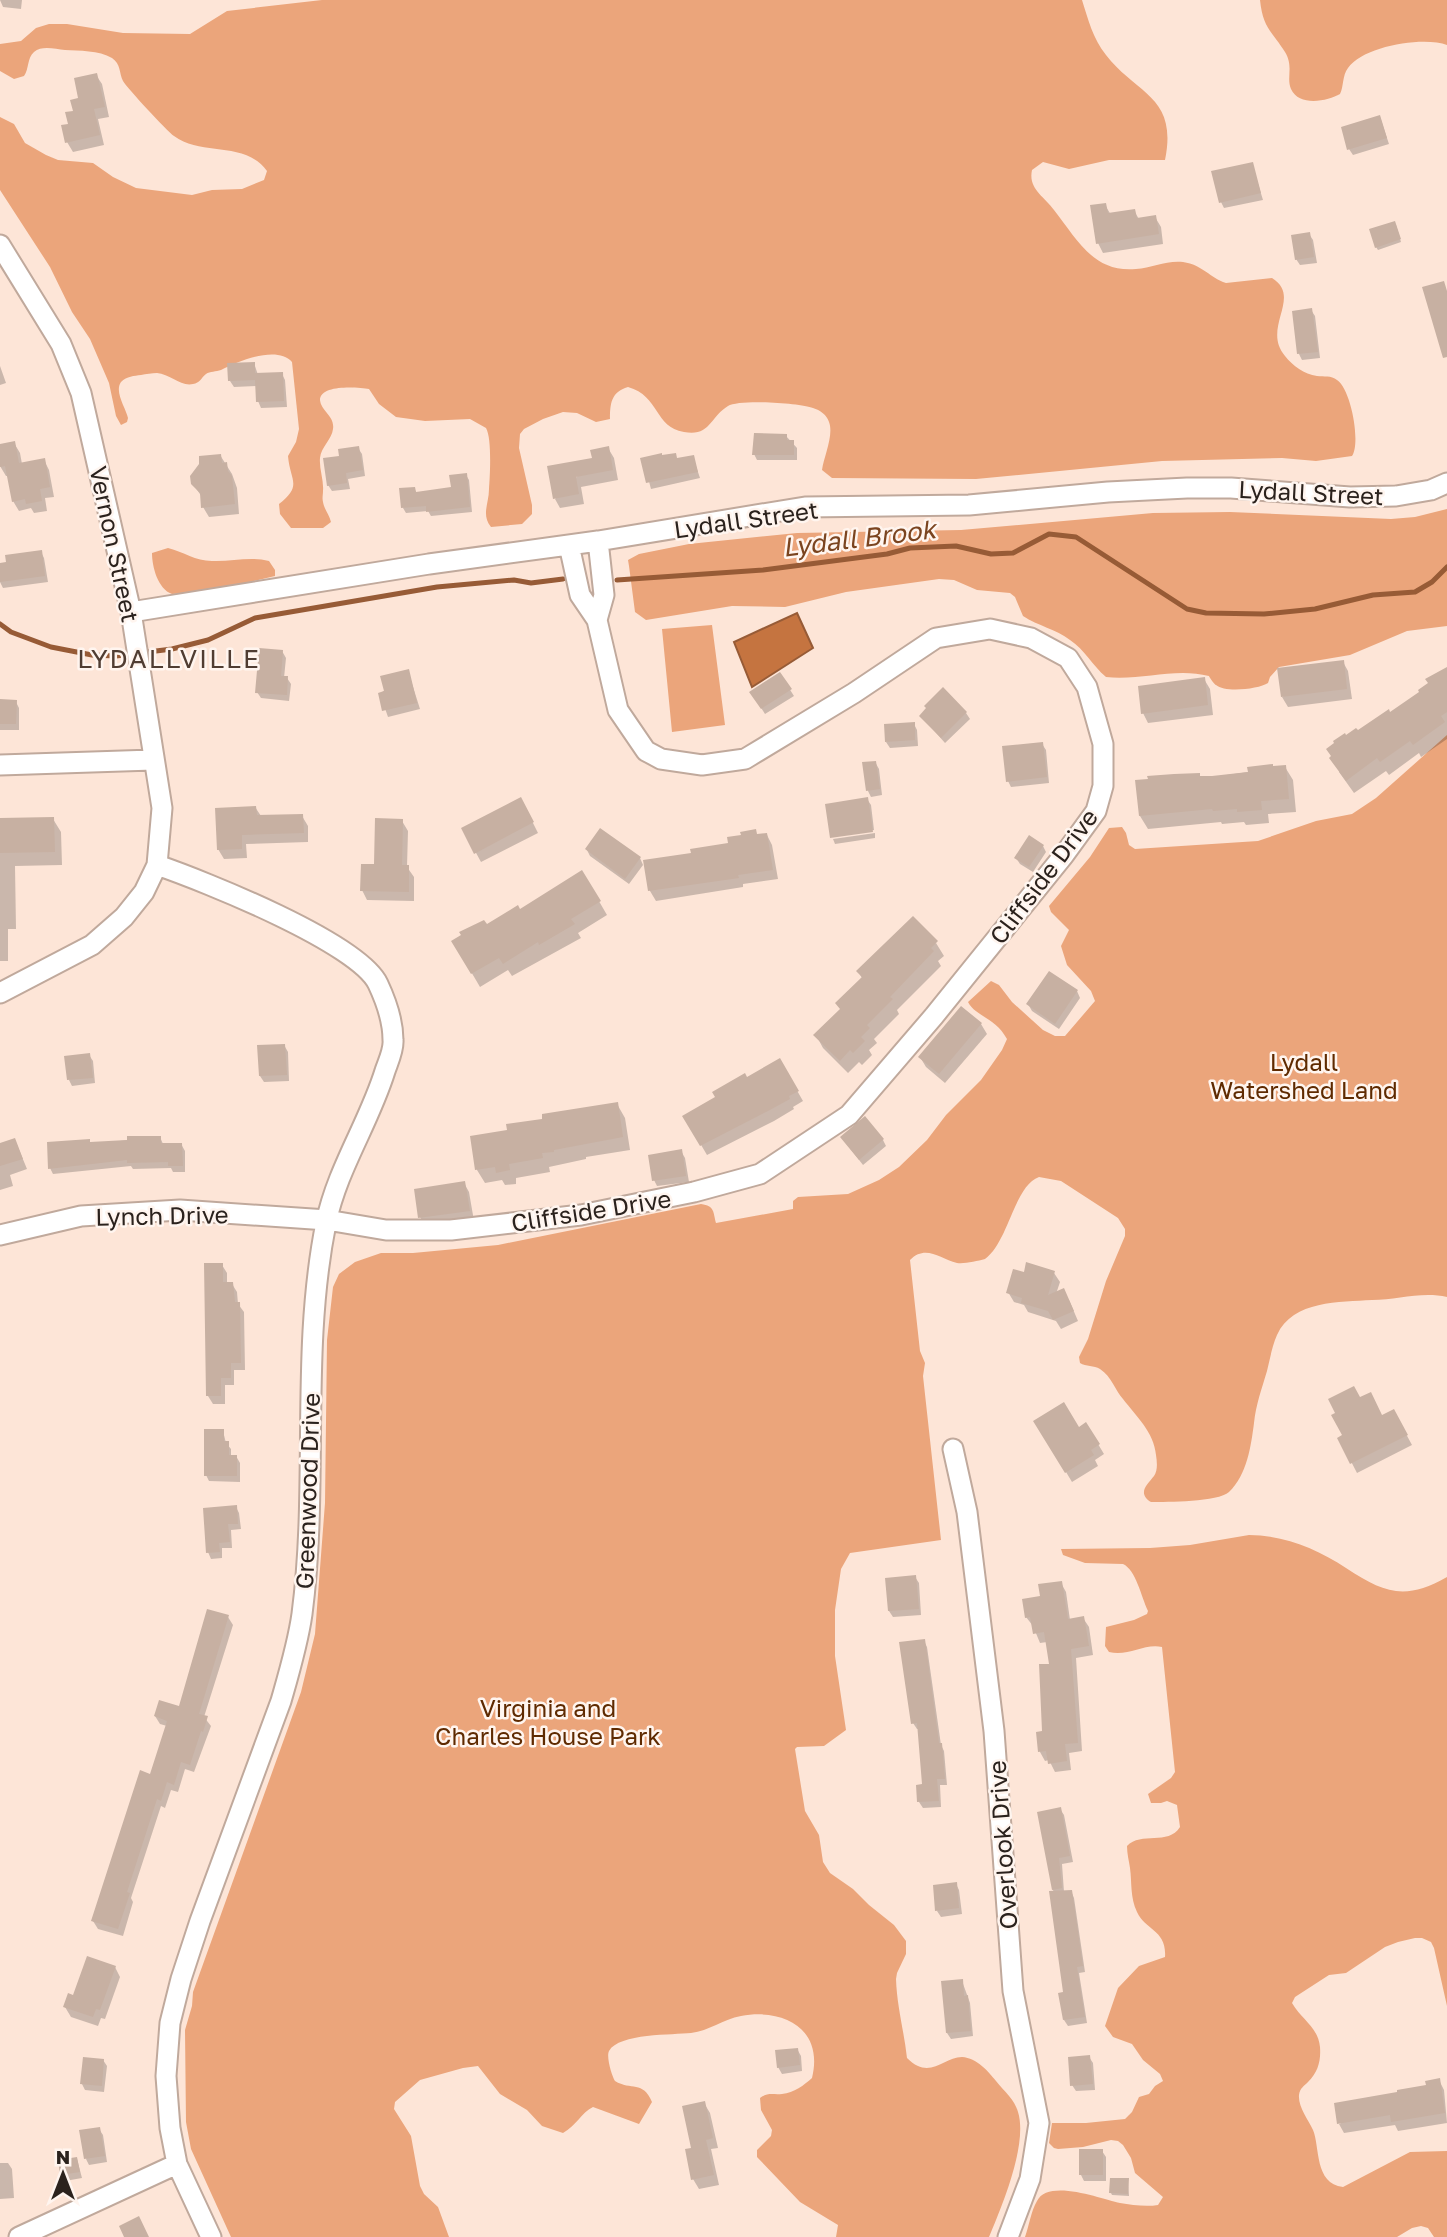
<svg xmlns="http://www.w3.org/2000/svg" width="1447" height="2237" viewBox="0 0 1447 2237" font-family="'Golos Text',sans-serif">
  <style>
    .green { fill: #eba57b }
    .water { fill: #c57440; stroke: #975b36; stroke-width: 2 }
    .shadow { fill: #0003 }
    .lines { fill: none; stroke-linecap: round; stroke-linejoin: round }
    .stream { stroke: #975b36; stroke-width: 5 }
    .building { fill: #c7b0a2 }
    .minor-casing { stroke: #c0a99c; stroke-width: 23 }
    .minor { stroke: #fff; stroke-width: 19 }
    .labels { text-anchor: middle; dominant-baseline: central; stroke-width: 5; stroke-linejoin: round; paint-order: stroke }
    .street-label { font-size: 24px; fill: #2b221d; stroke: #fff5ef }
    .park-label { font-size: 24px; fill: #5f2a00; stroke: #fff5ef }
    .water-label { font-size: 26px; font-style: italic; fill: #7b441f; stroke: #fff5ef }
    .neighbourhood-label { font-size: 26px; letter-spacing: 2px; fill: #503d32; stroke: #fff5ef }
  </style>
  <rect width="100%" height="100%" fill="#fde5d7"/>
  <path class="green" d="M322,0H1082C1088,19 1093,39 1106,55C1137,95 1178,96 1165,160H1109L1069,169L1043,162L1032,170C1028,189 1044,196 1054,210C1077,239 1093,273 1136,269C1152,268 1167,260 1183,262C1203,265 1210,278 1226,283L1272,278C1303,297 1261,328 1285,356C1293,366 1304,374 1317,376C1324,377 1331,375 1337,380C1351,389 1361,443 1352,456L1316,461L1282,458L1162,461L976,479L832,478L822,470C824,456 834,435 829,422C827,415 820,410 813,408C800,403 739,399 728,406C710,417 710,437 684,432C654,427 660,396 628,387C611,392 610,404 610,419L596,422L577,413L563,412L543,419L524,429L520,434L519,448L532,505V514L522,524L491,527C481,514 489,504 489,489C490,476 492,438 486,428L470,419L425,421L396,417L379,404L369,389C358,387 320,384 320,400C321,411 335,416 333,429C332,439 321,447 320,458C319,469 324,480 323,491C323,495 322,498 323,502C324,509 329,514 331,522L323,528H291L280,514L279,504C303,485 290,481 288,456L296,442L299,429L292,362C277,345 239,361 221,370C216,372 210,371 206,374C201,378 200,383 193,384C181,387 170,374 157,373C152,373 146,374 141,375C134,376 127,376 121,382C114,392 126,408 128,418L127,422L121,425L116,416L109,383L90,339L72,312L50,267L0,190V117L14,124L25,143L46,155L58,160L93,163L113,177L136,188L192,195L212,190L242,189L264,180L267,171C244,140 202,157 174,136C167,131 127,88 123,81C119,73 121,64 112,58C99,50 79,51 65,50C55,49 42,45 34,52C27,58 29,69 24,76L14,79L0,71V44L21,41L36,28L49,24H67L123,33L190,34L227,11Z
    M1260,0H1447V45C1424,36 1363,46 1348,68C1342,76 1344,86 1340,94C1328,101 1299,107 1291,89C1286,77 1294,67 1285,52C1271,30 1263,28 1260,0Z
    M1447,509V626L1407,631L1350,655L1279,667L1270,677L1268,683C1259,689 1225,693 1216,685C1215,685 1209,677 1209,676C1175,667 1140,681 1106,677C1092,665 1085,650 1070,640C1056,629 1038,626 1023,616L1015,597L1010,593L977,590L954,580L939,579L846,592L785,607L732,606L646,620L635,612L629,566L628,560L639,554L689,544L797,533L961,530L1153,513L1230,512L1391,519L1415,517Z
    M168,548C184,552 195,561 212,561C231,562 250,556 269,561L275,570V576L207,592L172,594C158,589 152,567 152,553Z
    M712,625L725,725L672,732L662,629Z
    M1447,735V1297C1422,1291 1397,1300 1372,1300C1340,1302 1293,1300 1277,1335C1272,1346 1270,1359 1267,1371C1262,1388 1256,1404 1254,1423C1251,1446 1247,1475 1229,1492C1218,1502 1167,1502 1151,1502C1137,1493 1147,1485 1154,1476C1158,1470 1157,1462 1156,1455C1154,1432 1136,1416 1123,1399C1115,1390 1112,1377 1100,1369C1094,1365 1086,1367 1080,1363L1079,1357L1088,1339L1106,1281L1125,1236V1229L1118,1218L1061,1181L1039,1177C1014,1186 1009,1241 985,1259C977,1261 965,1264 957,1263C940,1259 926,1244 910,1260L920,1351L925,1363L923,1376L941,1540L850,1553L841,1569L835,1610V1656L846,1730L824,1746L797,1747L795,1749L805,1811L819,1835L823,1862L830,1873L853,1889L869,1905L894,1925L906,1941V1954L897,1973L896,1979C897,2007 904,2031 907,2058C930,2081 943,2057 962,2057C977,2058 988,2071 996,2081C1004,2091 1015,2100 1018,2112C1028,2144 1002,2206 989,2237H836L838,2225L800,2202L757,2157V2150L771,2136L772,2130L761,2110L760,2098C768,2092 773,2095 782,2094C794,2093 804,2085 812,2078C824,2029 784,2008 741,2016C723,2019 709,2031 691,2033C673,2035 619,2033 609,2051C606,2057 612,2076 615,2081C631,2091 643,2080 652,2102L639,2124L593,2107C581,2113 576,2126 563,2133L542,2126L527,2110L500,2094L478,2066L463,2068L420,2080L395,2102L394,2109L411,2136L420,2186L424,2194L438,2207L449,2237H231L191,2149L186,2122L185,2030L192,2006L193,1992L301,1692L315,1634L325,1503L327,1340L333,1287L339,1274L355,1262L381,1253H413L498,1245L701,1204C715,1206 713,1212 716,1223L793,1209V1201L798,1197L848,1194L879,1180L899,1167L927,1140L946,1115L981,1080L1002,1050L1007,1039C995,1017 976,1017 968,1002L991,981L999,985L1012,1002L1043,1030L1055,1036H1065L1095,1001L1091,991L1067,965L1061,946L1069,930L1051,912L1049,906L1090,857L1109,828L1122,827L1126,833L1129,845L1135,849L1258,841L1316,821L1352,814L1376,798Z
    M1249,1535C1283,1535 1318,1549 1346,1568C1384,1593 1405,1601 1447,1577V2006L1434,1948L1431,1942L1422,1938H1415L1398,1942L1385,1947L1346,1973L1329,1975L1295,1997L1292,2003C1302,2020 1318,2027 1320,2047C1321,2061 1318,2072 1308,2082C1304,2086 1300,2088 1299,2095C1298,2107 1308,2119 1313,2130C1320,2146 1314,2184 1343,2187L1410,2152L1447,2151V2237H1434L1428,2228L1421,2226L1412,2228L1397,2237H1025C1029,2226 1031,2211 1037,2201C1048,2178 1102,2199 1120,2203C1132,2205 1146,2207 1158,2205L1163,2197L1135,2173L1131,2158L1123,2145L1118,2141L1111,2140L1083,2147L1058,2149L1054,2148L1049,2143L1052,2123H1086L1125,2119L1132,2112L1139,2097L1149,2094L1155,2086L1163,2081L1160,2074L1143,2060L1132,2044L1113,2037L1105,2026L1118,1988L1139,1966L1165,1957C1167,1930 1145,1930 1137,1912C1130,1897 1132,1883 1130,1868C1129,1861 1127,1854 1127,1846C1141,1831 1168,1846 1180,1827L1177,1805L1167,1801L1161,1803H1151L1148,1794L1171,1778L1175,1772L1162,1647C1144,1643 1128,1657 1109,1652L1105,1646L1106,1627L1134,1620L1147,1614L1148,1611C1141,1596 1136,1570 1123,1564L1085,1563L1063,1555L1061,1549L1150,1548L1190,1545Z"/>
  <path class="water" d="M797,613L813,648L752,687L734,642Z"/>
  <path class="shadow" d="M0,0H22L21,9L3,7Z
    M96,75L102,84L109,117L98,119L104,145L73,152L67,142L75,112Z
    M1380,117L1389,144L1353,155L1349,149Z
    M1252,164L1263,200L1224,208L1221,202Z
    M1105,205L1111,215L1134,211L1139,219L1155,217L1161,227L1163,244L1103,253L1098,243Z
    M1396,225L1401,242L1378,250L1376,247Z
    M1309,234L1313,240L1317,263L1300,265L1296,259Z
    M1311,310L1315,316L1320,358L1302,360L1299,354Z
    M254,363L258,375L282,374L285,380L287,407L261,408L258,401L257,386L234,387L230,381Z
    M0,366L6,383L0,385Z
    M786,436L797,448V460H757L754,454Z
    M14,443L20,453L22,464L44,460L49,470L54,497L45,498L47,511L34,513L31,508L19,511L13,501L9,476H6L0,466V446Z
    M358,448L362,454L365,476L348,479L350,489L332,491L328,485L341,458Z
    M608,448L614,458L618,480L581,487L584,504L560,508L555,499L594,459Z
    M220,455L232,474L237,488L239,514L209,517L203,507L202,497L193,484Z
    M693,457L700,478L651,489L643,459L678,460Z
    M466,475L469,480L472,512L431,516L428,511L406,513L403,508L414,489L417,493L452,489Z
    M41,552L44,558L48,582L3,588L0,582V565Z
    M282,651L286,658L284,678H287L291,684L289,701L261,698L257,692Z
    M1343,662L1348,671L1352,699L1288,707L1282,697Z
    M1447,669V739L1421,757L1419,753L1389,775L1386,771L1354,793L1339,772L1346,738L1390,714L1421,692Z
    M408,671L420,709L388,717L380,694Z
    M780,674L794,696L765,714L752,693Z
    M1204,679L1210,689L1213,715L1148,723L1143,713Z
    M0,701L16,702L19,708V730H0Z
    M966,713L970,719L945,743L921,716Z
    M914,724L917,730L918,746L890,748L886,742Z
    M1042,744L1046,750L1049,783L1011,787L1008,781Z
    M875,762L879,769L882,795L871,797L868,791Z
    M1285,767L1293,780L1296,812L1268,814L1269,823L1246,825L1244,822L1222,824L1221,822L1148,829L1140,816L1137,782L1212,777Z
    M521,799L538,833L481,862L463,829Z
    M867,799L871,805L874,830L831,836Z
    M255,807L261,816H302L308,826V842L246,844L247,858L224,859L218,849Z
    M53,819L61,832L62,865L15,866L16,929H8V961H0V820Z
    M402,821L408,831L407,867L414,877V901L367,900L362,890Z
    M875,833V838L835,844L833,839Z
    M767,835L772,845L778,879L743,884V887L656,901L650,891L645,861L693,854Z
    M1043,846L1046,852L1033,872L1020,864L1016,858Z
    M587,850L640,858L643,865L629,884L590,856Z
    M582,872L607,915L578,933L581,938L512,976L508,970L480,987L453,941L520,911Z
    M936,943L944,956L938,961L941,966L897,1010L899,1014L874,1039L877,1043L869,1050L872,1055L862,1065L859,1062L848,1073L823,1048L816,1035L841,1010L862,978L858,971Z
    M1077,991L1080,998L1059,1029L1032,1011L1028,1004Z
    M961,1008L981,1024L987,1034L945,1083L926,1067L920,1057Z
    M284,1045L288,1052L289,1081L264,1082L260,1076Z
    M89,1055L93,1061L95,1083L72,1086L69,1080Z
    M780,1061L803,1101L793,1107L794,1109L774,1121L707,1155L684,1116Z
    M617,1104L625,1118L630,1150L586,1157V1159L549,1167L550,1172L516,1178V1184L505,1185L502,1180L485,1183L477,1170L472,1137L509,1131L544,1120Z
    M160,1137L163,1144H181L185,1151V1172H173L171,1168L133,1169L131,1166L53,1174L50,1168L90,1144Z
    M842,1138L883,1140L886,1146L863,1165Z
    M15,1140L27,1169L10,1175L13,1186L0,1190V1145Z
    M681,1151L685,1158L689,1182L657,1186L654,1180Z
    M464,1183L469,1192L474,1221L426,1227L420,1217Z
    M222,1265L227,1273V1284H232L237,1292L238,1304L244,1312L245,1370H234V1385H225V1404H213L208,1396Z
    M1054,1273L1060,1282L1056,1294L1069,1300L1078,1321L1061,1329L1056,1321L1028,1312L1024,1305L1014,1302L1008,1292L1025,1274Z
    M1360,1399L1382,1417L1399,1421L1412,1445L1357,1473L1339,1438L1344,1436Z
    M1036,1422L1079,1429L1086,1424L1104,1454L1095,1460L1098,1466L1072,1482Z
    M223,1431L226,1443L231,1449V1456H236L240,1463V1482L209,1481L206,1475Z
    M236,1507L239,1513L241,1529L231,1530L232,1548H222V1558L211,1559L208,1552Z
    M915,1577L919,1583L921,1615L893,1617L889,1611L887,1579Z
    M1061,1583L1066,1592L1070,1620L1083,1618L1089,1627L1093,1655L1076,1658L1082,1751L1069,1753L1071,1770L1055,1772L1049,1760L1045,1761L1040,1752L1051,1665L1047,1642L1040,1643L1033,1626L1026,1617L1042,1597Z
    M228,1617L233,1625L204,1717L211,1726L194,1772L185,1769L178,1792L171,1790L165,1808L161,1806L131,1898L133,1902L123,1936L98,1929L93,1921L151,1776L167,1726L160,1724L155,1716L180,1708Z
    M924,1641L927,1647L941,1745L944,1751L947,1785H940L941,1807L923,1808L919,1802L924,1786L919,1729H917L913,1723Z
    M1060,1809L1064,1815L1073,1862L1062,1864L1064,1892L1071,1891L1074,1898L1085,1972L1079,1973L1087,2023L1068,2026L1064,2020L1065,1994L1053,1889Z
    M956,1884L959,1890L962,1914L941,1917L937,1911Z
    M115,1967L120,1977L105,2019L101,2018L98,2026L71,2017L65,2007Z
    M962,1981L970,2003L973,2036L951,2039L947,2033Z
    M797,2049L801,2056L802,2071L782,2074L778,2067Z
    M1089,2057L1093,2063L1095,2090L1076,2091L1072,2085Z
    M103,2060L107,2066L104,2092L85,2090L82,2084Z
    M1439,2080L1444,2090L1447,2123L1398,2131L1395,2125L1344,2133L1339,2124Z
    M704,2103L710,2113L718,2148L711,2149L719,2185L699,2189L693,2179V2149Z
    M99,2129L103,2135L107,2162L89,2165L86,2159Z
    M1102,2151L1106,2157V2181H1084L1081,2175Z
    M77,2159L82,2178L65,2181L62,2174Z
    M0,2163H8L12,2169L14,2198L0,2199Z
    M1128,2180L1129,2196L1112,2195L1111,2193Z"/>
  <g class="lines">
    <path class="stream" d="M617,580L763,570L887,554L910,548L956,546L991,554L1013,553L1049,534L1076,537L1187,609L1206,613L1264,614L1315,609L1373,595L1415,592L1432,582L1447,567
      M0,624L11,632L51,647L92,655L116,656L172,649L208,640L255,618L437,587L514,580L531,583L563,579"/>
  </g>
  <path class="building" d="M97,73L105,107L94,109L100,135L65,143L61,125L68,124L65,112L73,111L70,100L78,98L74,78Z
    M1380,115L1387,138L1347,150L1341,127Z
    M1253,162L1261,193L1219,203L1211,171Z
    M1106,203L1108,213L1135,209L1137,218L1156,215L1159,234L1096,244L1090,205Z
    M1395,221L1401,239L1375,248L1369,229Z
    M1310,232L1314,257L1295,260L1291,235Z
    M1444,281L1447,291V357L1443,358L1422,287Z
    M1312,308L1318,352L1297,354L1292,311Z
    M255,362V373L283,372L284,401L256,402L255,380L228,381L227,363Z
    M754,433L787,434V440H794V455H752Z
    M15,441L19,463L45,458L50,487L40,489L42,501L26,504L25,499L12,502L5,466L0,467V444Z
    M359,446L363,470L346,473L347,483L327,486L323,458L339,456L338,449Z
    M609,446L613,470L576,477L579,494L553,499L547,466L592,458L590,450Z
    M662,453V455L676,453L677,458L694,455L698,472L646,483L640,458Z
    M221,454L222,463L227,462L228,471L232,476L235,504L201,508L200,493L191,484L190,476L199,464V456Z
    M467,473L470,507L426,512V506L401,508L399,488L415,487L416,492L451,487L449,475Z
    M42,550L45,576L0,582V563L6,562L5,555Z
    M259,648L283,650L281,676H288L287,695L255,693Z
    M1344,660L1347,689L1281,697L1277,668Z
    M1447,667V712L1441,716L1445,722L1413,745L1410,741L1380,762L1377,758L1346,781L1329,758L1331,756L1326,749L1334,743L1333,741L1345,733L1346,735L1356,728L1358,730L1389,709L1390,712L1419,692L1418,690L1428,683L1425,679Z
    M409,669L417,703L382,711L378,693L384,691L380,676Z
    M780,672L792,689L761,709L749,692Z
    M1205,677L1208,705L1141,714L1138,686Z
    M943,687L967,712L941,738L919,716L926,708L924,706Z
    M0,699L17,700L16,724H0Z
    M915,722V740L885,742L884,724Z
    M1043,742L1047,777L1006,782L1002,746Z
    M876,761L880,789L866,791L862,762Z
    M1273,764V766L1286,765L1289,799L1261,801L1262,810L1237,812V809L1213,811L1212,809L1139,816L1135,780L1148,779L1147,776L1174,774L1200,773V776H1212L1248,772L1247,767Z
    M521,797L534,822L474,854L461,828Z
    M868,797L873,832L830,838L825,804Z
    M256,806L257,815L303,814L304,833L242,835V849L217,850L215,808Z
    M54,817L55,852L0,853V818Z
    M375,818L403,819L402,865H409V892L360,891L361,864H374Z
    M600,828L641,857L625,879L585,849Z
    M756,829L757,834L767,833L773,870L738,875L739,878L648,891L643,860L691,853L690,849L728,843L727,837L741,835L740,832Z
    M1029,835L1044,845L1029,867L1014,858Z
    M582,870L601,901L571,919L575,924L539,945L538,942L503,964L499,958L471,974L451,941L461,935L459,932L484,920L487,924L518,905L520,909Z
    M913,916L938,941L931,948L934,951L890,997L893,999L867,1025L870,1028L861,1037L865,1041L853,1053L850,1050L840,1061L813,1035L840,1009L835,1003L862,977L856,971Z
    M1049,971L1078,990L1055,1024L1026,1004Z
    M961,1006L982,1023L939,1074L918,1057Z
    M285,1044L287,1075L259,1076L257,1045Z
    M90,1053L93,1078L67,1080L64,1056Z
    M780,1058L799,1091L789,1096L790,1099L768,1111L700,1146L682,1116L715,1097L712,1092L745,1073L747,1077Z
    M618,1102L623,1137L554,1150V1152L542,1153L543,1158L509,1164L510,1170L496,1173L495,1167L475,1170L470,1136L507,1130L506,1124L542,1119V1114Z
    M865,1116L884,1139L859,1160L840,1137Z
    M127,1136H161V1143H182L183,1166H168V1162L127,1163V1160L48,1169L47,1142L90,1139V1142L127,1140Z
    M15,1138L23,1159L0,1166V1143Z
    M682,1149L686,1176L652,1181L648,1155Z
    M465,1181L470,1211L418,1218L414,1189Z
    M1026,1262L1055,1271L1048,1295L1064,1288L1074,1311L1053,1320L1048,1311L1021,1303L1022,1298L1006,1293L1013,1269L1024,1272Z
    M204,1263H223V1282H233L235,1302H240L241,1363H231V1378H221V1396H206Z
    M1354,1386L1360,1397L1371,1392L1382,1415L1394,1409L1408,1435L1350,1464L1337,1438L1342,1435L1331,1415L1335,1413L1328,1399Z
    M1064,1402L1079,1427L1086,1422L1100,1444L1091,1450L1094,1455L1065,1473L1033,1421Z
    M204,1429H224V1441H229V1455H237V1476H204Z
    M237,1505L238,1524H228L230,1542L219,1543L220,1552L206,1553L203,1508Z
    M916,1575L919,1609L888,1611L885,1578Z
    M1062,1581L1068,1619L1084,1616L1089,1646L1071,1649L1078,1743L1065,1744L1067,1761L1048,1764L1046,1751L1038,1752L1036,1732L1042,1731L1039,1664H1049L1044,1632L1033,1634L1030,1617L1025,1618L1022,1599L1040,1596L1038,1584Z
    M207,1609L229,1615L199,1714L208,1716L203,1732L201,1731L190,1765L181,1762L174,1785L167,1782L161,1801L157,1799L127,1892L130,1893L118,1929L91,1921L140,1770L150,1774L167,1721L154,1716L159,1700L179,1706Z
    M925,1639L939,1743H942L945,1779H937L939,1801L917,1802L916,1785L922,1784L917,1723L911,1724L899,1642Z
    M1061,1807L1070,1856L1059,1858L1062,1888L1052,1890L1037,1812Z
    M957,1882L959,1908L935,1911L933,1885Z
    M1072,1890L1083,1966L1077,1967L1085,2017L1063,2020L1058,1993L1063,1992L1049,1891Z
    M87,1956L116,1966L100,2010L96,2009L93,2017L63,2007L68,1993L73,1995Z
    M963,1979L964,1996L968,1995L971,2031L946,2033L941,1981Z
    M798,2048L800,2065L777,2068L775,2050Z
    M1090,2055L1093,2084L1070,2086L1068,2057Z
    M83,2057L104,2059L102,2086L80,2084Z
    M1440,2078L1445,2113L1391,2122L1390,2115L1337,2124L1334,2103L1397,2092V2090L1426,2085L1425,2081Z
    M705,2101L713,2138L706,2140L714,2175L691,2180L685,2149L691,2148L682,2106Z
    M100,2127L105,2156L84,2159L79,2130Z
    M1079,2149H1103V2175H1079Z
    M77,2157L80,2172L60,2175L58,2160Z
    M1110,2178H1129L1128,2194L1109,2193Z
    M139,2216L149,2237H124L119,2226Z"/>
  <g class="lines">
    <g class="minor-casing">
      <path id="minor" d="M0,245L61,344L81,393L131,612L162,808L157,865L144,892L124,917L92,945L0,993
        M131,612L429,564L598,541L805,507L969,505L1108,492L1187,488H1231L1350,497L1396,496L1431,490L1447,483
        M597,620L604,595L598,541
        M0,765L153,760
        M157,865C204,881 359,943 378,984C386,1001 393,1022 393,1040C394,1050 388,1062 385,1071C369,1123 337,1169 326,1223C300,1352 319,1484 302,1614C298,1643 289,1673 281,1701L200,1921L181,1979L170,2023L166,2076L170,2128L177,2164L211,2237
        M0,1235L81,1216L180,1210L327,1220L386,1230H451L581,1215L694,1192L760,1174L849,1115L934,1016L1064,855L1096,811L1103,786V744L1087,687L1068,658L1031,638L990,629L936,638L854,693L745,759L702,765L661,759L646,751L618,710L597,620L580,595L569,545
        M953,1449L967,1512L994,1731L1013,1991L1039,2123L1030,2179L1008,2237
        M19,2237L177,2164"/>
    </g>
    <use href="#minor" class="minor"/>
  </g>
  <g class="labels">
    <g class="street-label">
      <text transform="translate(1311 492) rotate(3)">Lydall Street</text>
      <text transform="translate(746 519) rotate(-8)">Lydall Street</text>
      <text transform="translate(115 544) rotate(78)">Vernon Street</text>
      <text transform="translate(1043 876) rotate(-53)">Cliffside Drive</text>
      <text transform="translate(591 1210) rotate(-9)">Cliffside Drive</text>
      <text transform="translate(162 1215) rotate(-1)">Lynch Drive</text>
      <text transform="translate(307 1491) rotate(-88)">Greenwood Drive</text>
      <text transform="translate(1002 1845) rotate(-94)">Overlook Drive</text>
    </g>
    <g class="park-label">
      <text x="1304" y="1061">Lydall<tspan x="1304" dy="28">Watershed Land</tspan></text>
      <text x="548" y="1707">Virginia and<tspan x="548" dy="28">Charles House Park</tspan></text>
    </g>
    <g class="water-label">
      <text transform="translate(859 538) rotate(-7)">Lydall Brook</text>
    </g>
    <g class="neighbourhood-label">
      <text x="169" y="658">LYDALLVILLE</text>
    </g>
  </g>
  <g transform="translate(63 2174)" stroke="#fff5ef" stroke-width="5" paint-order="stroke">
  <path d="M0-5L12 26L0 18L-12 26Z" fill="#2b221d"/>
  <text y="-10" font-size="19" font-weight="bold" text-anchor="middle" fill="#2b221d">N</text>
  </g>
</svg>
